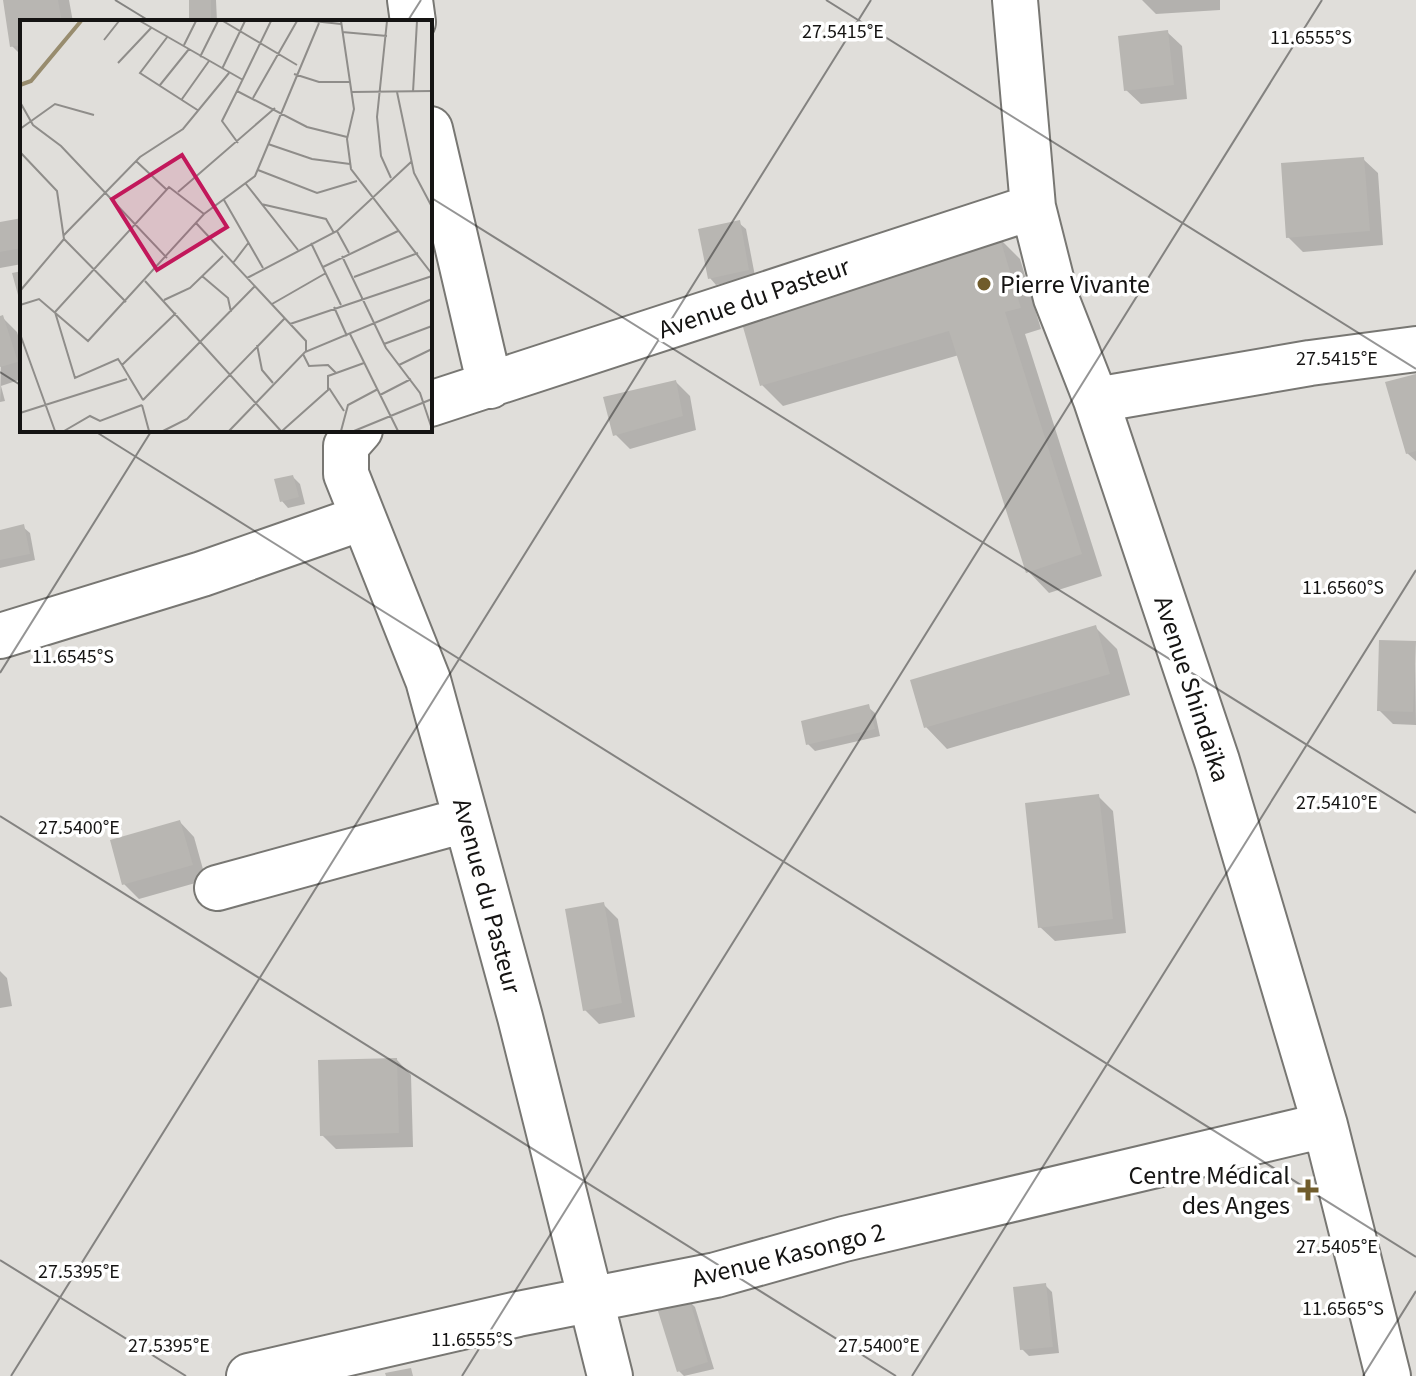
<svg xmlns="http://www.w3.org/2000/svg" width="1416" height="1376" viewBox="0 0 1416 1376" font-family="'Source Sans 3',sans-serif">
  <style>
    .shadow { fill: #0003 }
    .building { fill: #b8b6b2 }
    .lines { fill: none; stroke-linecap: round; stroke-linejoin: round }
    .street-casing { stroke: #787773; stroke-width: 48 }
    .street { stroke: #fff; stroke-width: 44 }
    .ticks { fill: none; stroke: #151413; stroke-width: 2; stroke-opacity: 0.45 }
    .poi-dot { fill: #705c2b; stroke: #fff; stroke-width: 3 }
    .labels { text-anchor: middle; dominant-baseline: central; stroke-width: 7; stroke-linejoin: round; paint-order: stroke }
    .poi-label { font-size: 26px; fill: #151413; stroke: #fff; text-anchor: start }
    .street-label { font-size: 26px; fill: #151413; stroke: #fff }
    .inset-river { fill: none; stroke: #988c6e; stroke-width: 4 }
    .inset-road { fill: none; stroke: #8f8d8a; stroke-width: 2 }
    .view { fill: #c2185b; fill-opacity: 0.15; stroke: #c2185b; stroke-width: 4 }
    .inset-edge { fill: none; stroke: #151413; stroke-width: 4 }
    .ticks-label { font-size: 20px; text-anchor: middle; fill: #151413; stroke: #fff; stroke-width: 7; stroke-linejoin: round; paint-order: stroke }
  </style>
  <rect width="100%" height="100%" fill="#e0deda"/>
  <path class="shadow" d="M5,0H69L73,22H22V56L12,46Z
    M191,0H216L217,22H191Z
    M1142,0H1220V10L1156,14Z
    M1167,32L1182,46L1187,99L1141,104L1126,90Z
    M1363,159L1378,173L1383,245L1303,252L1288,237Z
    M22,220V264L0,268V224Z
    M739,223L746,229L755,276L716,285L710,278Z
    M998,237L1020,259L1041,329L1025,334L1102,576L1049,593L1028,571L959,355L783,406L762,385Z
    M2,317L17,332L22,348V379L1,386L5,401L0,402Z
    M1416,376V461L1407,453Z
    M676,382L690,396L696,430L630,449L615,434Z
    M293,477L300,484L305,504L288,508L282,501Z
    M23,527L30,533L35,560L0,568V532Z
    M1096,628L1117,649L1130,695L947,749L926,727Z
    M1415,643L1416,725L1393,724L1379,710Z
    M868,707L875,713L880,736L815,751L808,744Z
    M1098,796L1113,811L1126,933L1055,941L1040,927Z
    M180,822L194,837L206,880L139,899L124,884Z
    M603,904L618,919L635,1017L599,1024L585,1010Z
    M0,971L7,978L12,1006L0,1008Z
    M397,1060L411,1075L413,1147L336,1149L322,1135Z
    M1045,1285L1052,1292L1059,1353L1029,1356L1022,1349Z
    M688,1300L695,1307L714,1369L684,1376L679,1371Z"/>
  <path class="building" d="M3,0H58L62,22H22V45L10,47Z
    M189,0H211V22H189Z
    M1168,30L1174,85L1124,91L1118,36Z
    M1364,157L1370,231L1286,238L1281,163Z
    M22,218V248L0,252V222Z
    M740,220L749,270L708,279L698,229Z
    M999,235L1021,308L1005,312L1082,554L1026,573L949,331L760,386L739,313Z
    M22,271V294L18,295L12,273Z
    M3,315L18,362L0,367V316Z
    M1416,374V451L1406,454L1385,382Z
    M676,380L683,416L613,436L603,397Z
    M293,475L299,497L280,502L274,479Z
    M24,524L30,554L0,560V530Z
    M1096,625L1110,674L924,728L910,680Z
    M1379,640L1416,641L1413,712L1377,711Z
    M869,704L875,729L806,745L801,721Z
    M1099,794L1113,919L1038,928L1025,803Z
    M180,820L193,865L122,885L110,840Z
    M604,902L622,1003L583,1011L565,909Z
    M397,1058L399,1133L320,1136L318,1060Z
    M1046,1283L1053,1347L1020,1350L1013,1287Z
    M689,1298L708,1362L677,1372L657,1308Z
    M411,1368L413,1376H386L385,1373Z"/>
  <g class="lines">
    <g class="street-casing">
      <path id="street" d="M410,0L413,22
        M1015,0L1033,207L1056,298L1096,400L1217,761L1325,1125L1388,1376
        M430,129L490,386
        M1096,400L1310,363L1416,349
        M430,404L1033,207
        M360,430L346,446V474L428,680L520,1017L610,1376
        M0,636L202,574L362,518
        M217,888L465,820
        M249,1376L518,1314L716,1275L844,1239L1325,1125"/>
    </g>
    <use href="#street" class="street"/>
  </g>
  <path class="ticks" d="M115,0L151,22M826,0L1416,369M407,22L421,0M430,197L1416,813M0,372L22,386M93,430L1416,1257M0,673L152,430M0,816L896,1376M0,1260L186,1376M11,1376L871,0M462,1376L1322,0M912,1376L1416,570M1363,1376L1416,1291"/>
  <g class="poi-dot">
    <circle cx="984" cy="284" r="8"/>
    <path d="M1304 1178h8v8h8v8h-8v8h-8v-8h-8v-8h8z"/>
  </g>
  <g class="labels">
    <g class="poi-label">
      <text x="1000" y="284">Pierre Vivante</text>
      <text x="1290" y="1175" text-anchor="end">Centre Médical<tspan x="1290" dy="30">des Anges</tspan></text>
    </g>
    <g class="street-label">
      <text transform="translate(754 298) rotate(-19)">Avenue du Pasteur</text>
      <text transform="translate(1192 689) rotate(72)">Avenue Shindaïka</text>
      <text transform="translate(487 896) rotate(75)">Avenue du Pasteur</text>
      <text transform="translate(788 1255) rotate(-14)">Avenue Kasongo 2</text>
    </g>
  </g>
  <g transform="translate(20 20)">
    <rect width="412" height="412" fill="#e0deda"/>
    <path class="inset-river" d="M0,65L11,61L61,1"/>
    <path class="inset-road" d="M120,1L223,60M203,1L277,45M251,1L217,71L287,107L327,117M293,1L321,4M321,1L334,89L327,119L331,149L412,254M367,1L357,97L361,136L371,158M322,12L367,16M148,16L120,53L179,91M84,20L99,1M164,25L176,1M180,37L198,1M98,43L132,7M202,49L225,1M274,54L299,62H330M140,65L169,29M217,71L202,101L218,123M332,72L412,71M377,72L394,153L412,187M393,72L397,1M233,78L277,1M162,79L189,41M0,82L13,105L41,126L147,238M0,109L35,84L74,95M248,124L292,139L330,144M0,132L37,171L44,219L106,282M116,141L147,170M238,150L297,173L337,161M226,164L278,230M158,172L255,88M204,180L243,248M241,184L306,199L314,213M176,203L286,321V331M317,211L329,233M44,215L120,137L163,109L209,53M291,223L321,285M322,236L366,328L400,373L412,409M213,243L229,222M303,247L378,211M182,256L208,278L211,292M334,257L398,233M227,258L317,211L391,142M125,261L261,411M0,271L44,219M144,280L170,268L203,236M252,284L306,253M0,285L19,279L68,321L184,194L235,156L299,3M314,287L327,316M270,304L412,256M0,314L35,411M330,314L378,411M364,324L412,306M237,325L242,350L253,363M283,334L289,346L308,345L316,353M102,345L98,339L55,358L35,292L149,167L184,194M102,345L156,293M102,345L123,380M379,345L412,329M309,368L324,391M360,375L391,359M123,380L235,266M122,385L129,411M0,393L107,359M44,411L70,396L80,401L122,385M143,411L167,399L265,298M209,411L285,332L412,279M262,411L308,370V356L344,343M321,411L328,385L358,369M334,411L412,379"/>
    <path class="view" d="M162,135L207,207L137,250L92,179Z"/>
    <rect width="412" height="412" class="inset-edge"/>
  </g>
  <g class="ticks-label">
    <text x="843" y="38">27.5415°E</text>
    <text x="1311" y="44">11.6555°S</text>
    <text x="1337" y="365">27.5415°E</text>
    <text x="1343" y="594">11.6560°S</text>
    <text x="73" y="663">11.6545°S</text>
    <text x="1337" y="809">27.5410°E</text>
    <text x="79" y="834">27.5400°E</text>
    <text x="1337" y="1253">27.5405°E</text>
    <text x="79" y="1278">27.5395°E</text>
    <text x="1343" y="1315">11.6565°S</text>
    <text x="472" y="1346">11.6555°S</text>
    <text x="169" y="1352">27.5395°E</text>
    <text x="879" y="1352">27.5400°E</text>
  </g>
</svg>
